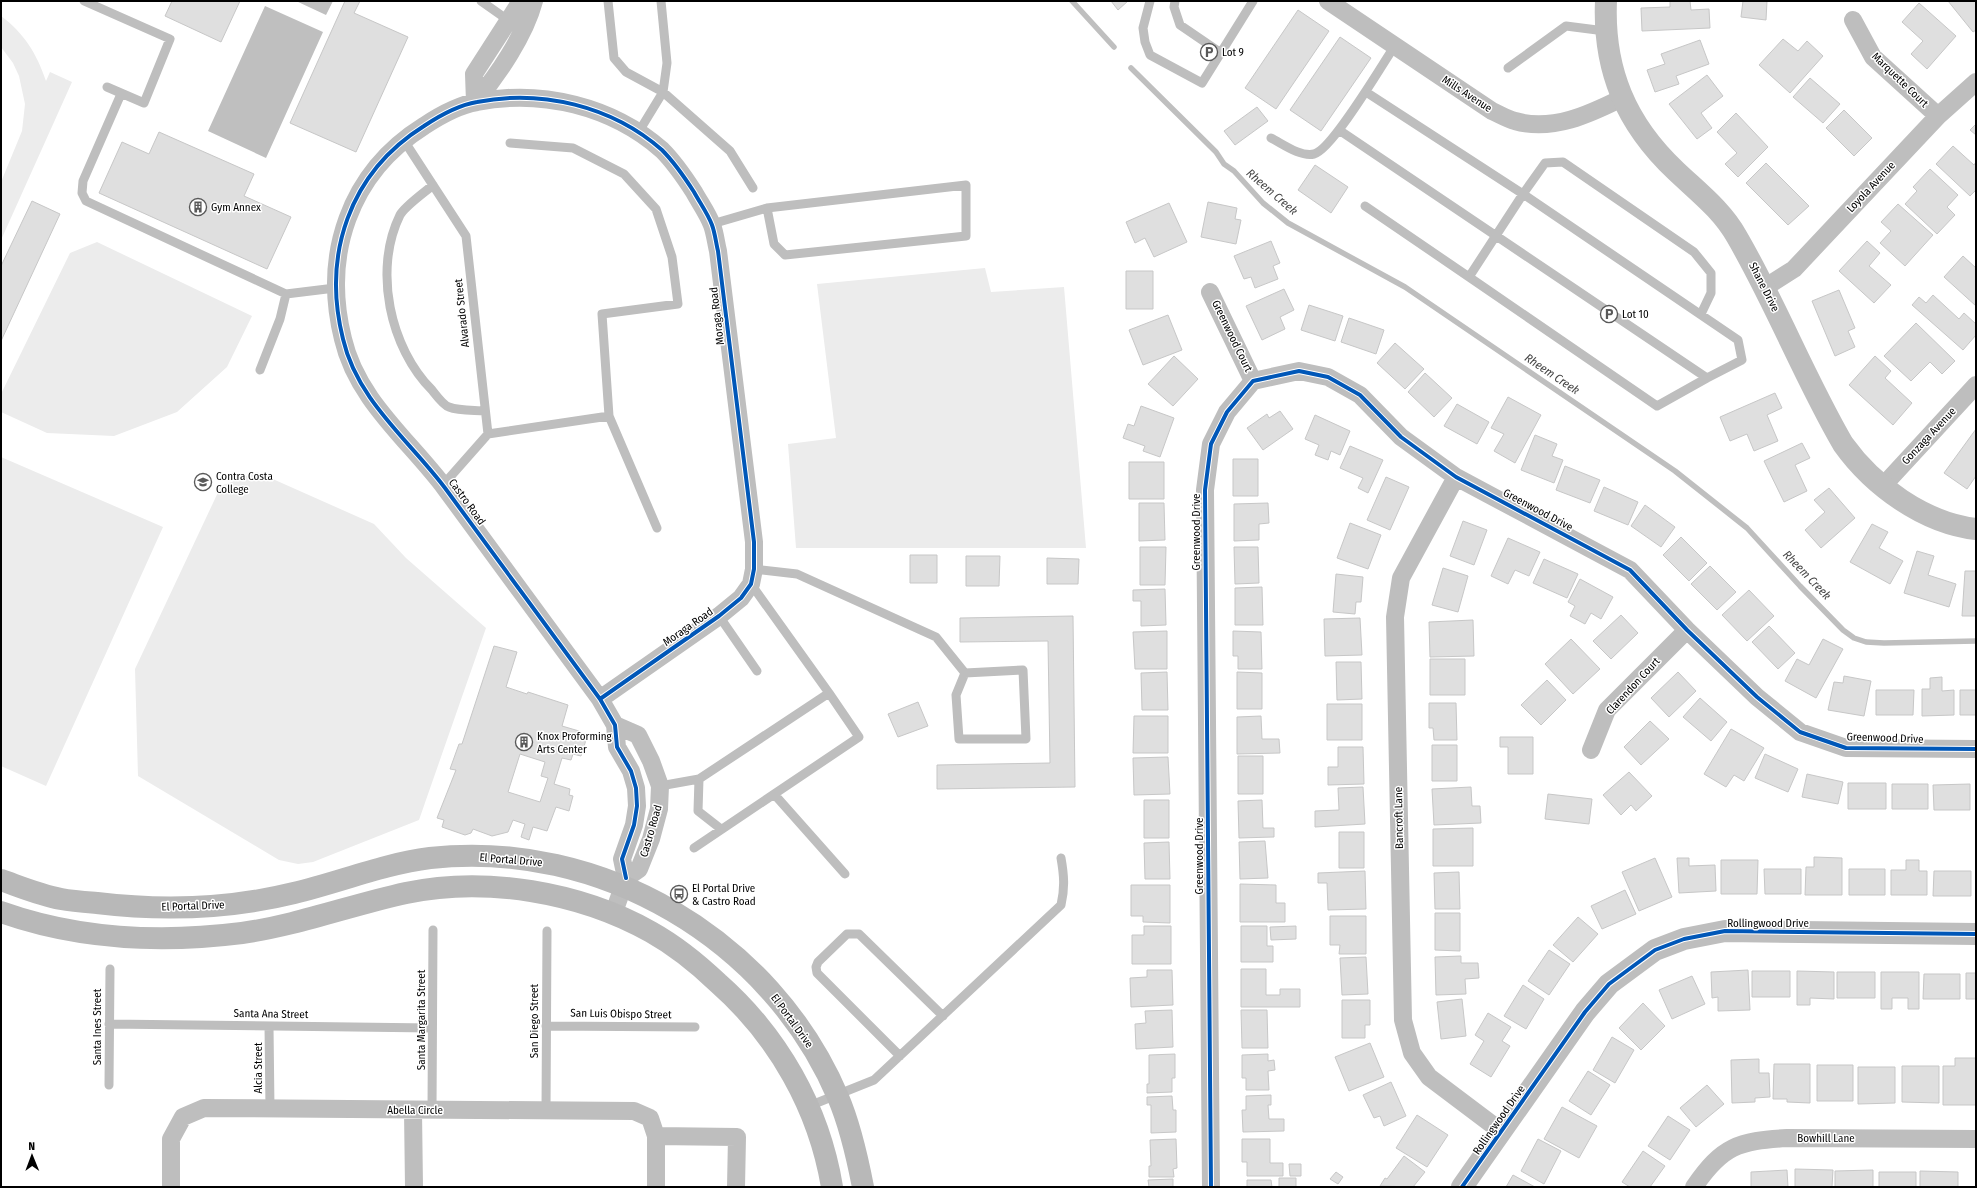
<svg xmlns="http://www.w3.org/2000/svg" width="1977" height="1188" viewBox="0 0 1977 1188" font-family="'Fira Sans Condensed',sans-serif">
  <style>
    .green { fill: #ececec }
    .water { fill: #bfbfbf }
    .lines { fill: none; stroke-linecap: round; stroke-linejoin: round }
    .stream { stroke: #bfbfbf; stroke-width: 5.5 }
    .building { fill: #dfdfdf; stroke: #c7c7c7; fill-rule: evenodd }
    .service { stroke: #bebebe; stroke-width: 9 }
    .minor { stroke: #bebebe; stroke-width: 18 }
    .tertiary { stroke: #bebebe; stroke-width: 22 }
    .secondary { stroke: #b8b8b8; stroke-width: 22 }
    .cycleway-casing { stroke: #fff; stroke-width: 6 }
    .cycleway { stroke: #0057b8; stroke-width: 4 }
    .labels { text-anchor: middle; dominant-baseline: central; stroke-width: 3; stroke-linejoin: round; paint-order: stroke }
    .poi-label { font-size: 11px; fill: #000; stroke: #fff; text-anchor: start }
    .street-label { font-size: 11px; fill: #000; stroke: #fff }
    .water-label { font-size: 12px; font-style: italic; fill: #444; stroke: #fff }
  </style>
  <rect width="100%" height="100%" fill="#fff"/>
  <path class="green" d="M1,16C24,33 37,54 46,81L50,72L72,82L1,240V182L22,131L25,104L19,76L13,63L1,47Z
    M97,242L252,316L227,367L177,412L114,436L47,433L1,412V394L70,253Z
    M985,268L991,292L1064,287L1086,548H796L788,444L836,438L817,284Z
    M1,457L163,527L46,786L1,766Z
    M257,472L374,524L406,558L486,628L419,820L313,862L298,864L279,860L138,776L135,669L221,486Z"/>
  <path class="water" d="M296,1H333L326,15Z
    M265,6L323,32L266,158L208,131Z"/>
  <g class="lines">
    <path class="stream" d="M1072,1L1114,47
      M1131,68L1216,152L1224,164L1234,171L1263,203L1288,223L1405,287L1675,471L1747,528L1800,586L1843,630L1854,638L1866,642L1884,643L1976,641"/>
  </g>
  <path class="building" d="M172,1H240L221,42L165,16Z
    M345,1H360L354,13L408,37L356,152L290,123Z
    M1111,1H1128L1118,10Z
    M1670,1H1690L1691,10L1709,9L1710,28L1642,31L1641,8L1670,7Z
    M1743,1H1767L1766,20L1741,17Z
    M1948,1H1976V30L1973,32Z
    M1919,3L1956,36L1927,69L1911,54L1923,41L1902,22Z
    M1298,10L1329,31L1276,109L1245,88Z
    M1340,37L1371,58L1321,131L1290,110Z
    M1783,39L1798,51L1807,41L1823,56L1790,93L1759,65Z
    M1700,40L1709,64L1676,76L1679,84L1655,92L1647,70L1665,64L1661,54Z
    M1707,75L1723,96L1701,113L1712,128L1697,139L1669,104Z
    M1810,78L1840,104L1823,123L1793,97Z
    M1257,107L1268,121L1235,145L1224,131Z
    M1844,110L1872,138L1854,156L1826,128Z
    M1736,113L1768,147L1738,177L1725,164L1737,153L1717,132Z
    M1976,124V135L1970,130Z
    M159,132L254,174L244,196L291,217L267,269L99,193L122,142L149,154Z
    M1953,146L1974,165L1976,162V190L1970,196L1936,164Z
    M1766,163L1809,206L1788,225L1746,183Z
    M1315,165L1348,187L1331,213L1298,190Z
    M1930,169L1958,195L1947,207L1955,215L1937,234L1905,204L1917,191L1913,187Z
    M32,201L60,214L1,341V266Z
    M1208,202L1237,208L1235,219L1241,220L1236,244L1201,237Z
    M1169,203L1187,242L1154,257L1145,238L1135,243L1126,222Z
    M1898,204L1933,235L1905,266L1880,243L1891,231L1881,222Z
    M1271,241L1280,263L1273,266L1278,279L1255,288L1251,277L1244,279L1234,256Z
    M1867,241L1880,253L1869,266L1891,285L1874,303L1839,271Z
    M1963,256L1976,268V306L1944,277Z
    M1126,271H1153V309H1126Z
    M1284,289L1294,310L1280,317L1285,329L1262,340L1246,306Z
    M1839,290L1855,328L1848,331L1855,347L1835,356L1812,301Z
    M1933,295L1959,319L1964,313L1976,324V335L1963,350L1912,305L1919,297L1926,303Z
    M1309,305L1343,316L1335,341L1301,330Z
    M1168,315L1182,350L1143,365L1129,330Z
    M1349,318L1384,330L1376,354L1341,342Z
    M1916,323L1955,361L1942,374L1930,362L1911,381L1884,356Z
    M1395,343L1424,369L1405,389L1377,363Z
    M1174,356L1198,379L1173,406L1148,384Z
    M1875,356L1891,371L1885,378L1912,403L1893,425L1849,385Z
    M1425,373L1452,398L1434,417L1408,392Z
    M1775,393L1782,408L1767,415L1778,441L1754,451L1747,434L1730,441L1720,417Z
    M1508,397L1541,415L1515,463L1494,451L1504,434L1491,428Z
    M1457,404L1489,422L1477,444L1444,426Z
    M1141,406L1174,418L1160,457L1143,451L1145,446L1123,438L1128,424L1134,426Z
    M1280,411L1293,429L1263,450L1247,428L1267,414L1269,418Z
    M1315,415L1350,431L1340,455L1331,451L1328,460L1315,455L1319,445L1305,439Z
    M1976,429V476L1967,489L1944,473Z
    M1535,435L1557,444L1552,456L1563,460L1554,483L1521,470Z
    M1802,443L1810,458L1795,465L1807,491L1784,502L1764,461Z
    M1350,446L1383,460L1368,493L1358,488L1363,478L1340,468Z
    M1233,459H1258V496H1233Z
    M1129,462H1164V499H1129Z
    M1565,466L1600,480L1590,503L1556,490Z
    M1386,477L1409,487L1390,530L1367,520Z
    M1604,487L1638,502L1628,525L1594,511Z
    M1829,488L1855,518L1821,548L1805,530L1825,512L1814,500Z
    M1139,503H1164L1165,540L1139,541Z
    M1268,503L1269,523L1259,524V540L1234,541V504Z
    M1645,505L1675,527L1661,547L1631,526Z
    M1463,521L1487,530L1474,565L1450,556Z
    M1350,523L1381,535L1368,569L1337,558Z
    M1872,524L1888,532L1879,548L1903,561L1890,584L1850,562Z
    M1681,537L1707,563L1689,581L1663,555Z
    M1508,538L1540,552L1529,576L1515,570L1508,584L1491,576Z
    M1140,547H1166L1165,585H1140Z
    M1234,547H1258L1259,583L1235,584Z
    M1917,551L1934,556L1928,575L1956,584L1949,607L1904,593Z
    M910,555H937V583H910Z
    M966,556H1000L999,586H966Z
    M1047,558L1079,559L1078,584H1047Z
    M1544,559L1578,574L1567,598L1533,583Z
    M1710,566L1736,592L1717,610L1691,584Z
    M1443,568L1468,576L1458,612L1432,605Z
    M1965,571H1976V616H1962Z
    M1336,574L1363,577L1361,602H1356L1355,614L1333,612Z
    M1580,579L1613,597L1601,619L1591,613L1585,624L1570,616L1575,606L1568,602Z
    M1262,587L1263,625H1235V588Z
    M1165,589L1166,625L1141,626V601H1133V590Z
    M1749,590L1774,616L1747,641L1722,615Z
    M1621,615L1638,633L1611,659L1593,641Z
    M1073,616L1075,787L937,789V765L1050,763L1048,641L960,642V618Z
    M1360,618L1362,655L1325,656L1324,619Z
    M1473,620L1474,656L1430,657L1429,622Z
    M1769,626L1795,653L1778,669L1752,642Z
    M1167,631V669H1135L1133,632Z
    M1233,631L1261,632L1262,669H1238V656H1233Z
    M1571,639L1600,669L1573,694L1545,664Z
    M1823,639L1843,649L1816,698L1785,681L1797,659L1809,665Z
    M494,646L517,652L506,687L527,694L528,692L568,705L562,726L579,731L578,737L586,740L581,756L573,754L571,760L562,758L554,784L570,789L569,795L573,796L569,811L556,807L547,831L533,827L529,840L521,837L525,824L513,820L508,832L492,836L473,829L471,833L465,835L442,827L444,820L437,818L456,770L450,769L459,744H462ZM520,754L545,762L541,776L548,778L540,802L508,792Z
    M1430,659H1465V695H1430Z
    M1336,662H1361L1362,699L1337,700Z
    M1167,672L1168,710H1142L1141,673Z
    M1237,672L1262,673V709H1237Z
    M1678,672L1696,691L1669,717L1651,698Z
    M1844,676L1871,681L1864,716L1828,710L1834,682L1843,683Z
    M1942,677V691L1954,690V715L1922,716V689H1930V678Z
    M1547,680L1566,700L1541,725L1521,705Z
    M1876,690H1914L1913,715H1876Z
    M1960,690H1976V715H1960Z
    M1700,698L1727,722L1711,741L1683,717Z
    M918,702L928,726L898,737L888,714Z
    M1429,703H1456L1457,740H1434L1433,728H1429Z
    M1327,704H1362V740H1327Z
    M1134,716H1168V753H1133Z
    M1261,716L1262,739H1279L1280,753L1237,754V717Z
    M1650,721L1669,739L1641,765L1624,747Z
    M1731,729L1764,748L1744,781L1734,775L1726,787L1704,774Z
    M1500,737H1533V774H1508V747H1500Z
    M1432,745H1457V781H1432Z
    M1338,747H1363L1364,784L1328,785V767H1338Z
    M1765,754L1798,769L1788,792L1755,778Z
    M1238,756H1263V794H1238Z
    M1168,757L1170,794L1134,795L1133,758Z
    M1629,772L1652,796L1636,811L1631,805L1621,815L1603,795Z
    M1807,774L1843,782L1838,804L1802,797Z
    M1848,783H1886V809H1848Z
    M1892,784H1928V809H1892Z
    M1970,784V810H1934L1933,785Z
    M1363,787L1365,824L1315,827V811L1339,810L1338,788Z
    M1471,787L1472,806H1480L1481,823L1434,825L1432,789Z
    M1548,794L1592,799L1589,824L1545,819Z
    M1144,800H1169V838H1144Z
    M1262,800L1263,828H1274V837L1239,838L1238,801Z
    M1473,828V866H1433V829Z
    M1339,832H1364V868H1339Z
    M1265,841L1268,878L1240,879L1239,842Z
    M1169,842L1170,879H1145L1144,843Z
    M1814,857L1842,858V895H1805L1806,867H1814Z
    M1655,858L1672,897L1639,911L1622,872Z
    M1677,858H1689V866L1715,865L1716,891L1679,893Z
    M1721,860H1758L1757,894H1721Z
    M1906,860H1919V871H1927V895H1891V870H1906Z
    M1764,869H1801V894H1765Z
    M1849,869H1885V895H1849Z
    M1365,871L1366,909L1328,910L1327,883H1318V873Z
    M1934,871H1971V896H1933Z
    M1459,872L1460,909H1435L1434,873Z
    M1240,884L1276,885V903H1285V922H1240Z
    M1131,885H1170V923L1143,922V916H1131Z
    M1625,890L1636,914L1602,929L1591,906Z
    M1435,913H1460V951L1435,950Z
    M1330,916H1366V954H1339L1340,945H1330Z
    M1578,917L1598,934L1573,962L1553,945Z
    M1144,926H1171V964H1132V935H1144Z
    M1241,926H1267V946H1273V962H1241Z
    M1296,926V939L1271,940L1270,927Z
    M1549,950L1570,964L1549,995L1528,981Z
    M1461,956V963H1478L1479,978L1465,979L1466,994L1436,995L1435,957Z
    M1366,957L1368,994L1342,995L1340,958Z
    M1241,969H1266V995H1280V989H1300V1007H1241Z
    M1147,970H1172L1173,1005L1131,1007L1130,978L1147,977Z
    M1748,970L1750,1010L1718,1011V997L1712,998L1711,972Z
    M1752,971H1790V997H1752Z
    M1797,971L1834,972V999L1810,998V1005H1797Z
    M1837,972H1875V998H1837Z
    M1881,972H1919V1009H1908V998H1892V1009H1881Z
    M1966,973H1976V999H1966Z
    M1924,974H1960V999H1923Z
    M1692,976L1705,1004L1672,1019L1659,990Z
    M1523,985L1544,999L1526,1029L1504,1016Z
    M1462,999L1466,1036L1441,1039L1437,1002Z
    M1342,1000H1370V1025H1365V1038H1342Z
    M1643,1003L1665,1026L1641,1050L1619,1028Z
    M1172,1010L1173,1047L1136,1049L1135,1024L1146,1023L1145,1011Z
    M1241,1010H1267L1268,1048H1242Z
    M1488,1013L1511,1027L1502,1041L1510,1046L1491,1077L1470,1064L1484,1041L1475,1035Z
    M1612,1037L1634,1050L1615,1083L1593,1070Z
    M1370,1043L1384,1077L1349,1091L1335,1057Z
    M1175,1054V1078H1172V1092L1147,1093V1084H1149V1055Z
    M1268,1054V1061L1274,1060L1275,1070L1268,1071L1269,1090H1246V1078H1242V1055Z
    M1955,1058H1976V1105H1943V1066H1955Z
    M1759,1059V1073H1769L1770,1097L1755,1098V1102L1732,1103L1731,1060Z
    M1774,1064H1810V1103L1787,1102V1099H1773Z
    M1817,1065H1853V1101H1817Z
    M1902,1066H1939V1103L1902,1102Z
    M1858,1067H1895V1103L1858,1104Z
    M1588,1071L1610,1085L1591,1115L1569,1101Z
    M1391,1082L1406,1116L1384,1126L1380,1116L1374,1118L1363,1095Z
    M1707,1085L1724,1104L1696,1127L1680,1108Z
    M1271,1095V1105H1268L1269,1119H1284V1131L1243,1132L1242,1110H1246V1096Z
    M1172,1096L1173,1110H1176V1132L1151,1133V1105H1147V1097Z
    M1562,1107L1597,1126L1579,1158L1544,1139Z
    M1417,1115L1448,1135L1427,1167L1396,1148Z
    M1668,1116L1690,1130L1670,1160L1648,1146Z
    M1176,1139L1177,1168L1173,1169L1174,1177H1149V1166H1151L1150,1140Z
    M1242,1139H1270V1163H1283V1176H1247V1162H1242Z
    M1538,1139L1561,1151L1544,1184L1521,1171Z
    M1643,1151L1665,1166L1650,1187H1630L1622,1182Z
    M1404,1156L1425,1172L1413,1187L1380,1186L1385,1178L1387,1179Z
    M1289,1164H1301V1176H1290Z
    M1795,1169L1833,1170L1832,1187H1795Z
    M1787,1170L1788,1187H1751V1172Z
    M1873,1170V1187H1835V1171Z
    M1920,1171L1958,1172V1187H1920Z
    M1336,1172L1343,1177L1338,1184L1330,1179Z
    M1879,1172H1916V1187H1879Z
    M1513,1175L1535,1187H1506Z
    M1279,1178H1296V1187H1279Z
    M1173,1179V1187H1149L1148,1180Z
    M1247,1180H1271L1272,1187H1247Z"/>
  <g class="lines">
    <path class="service" d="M84,1L170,39L144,103L107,87
      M481,1L508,20
      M608,1L614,58L626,72L663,92L730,151L753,188
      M1150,1L1143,28L1145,42L1150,55L1202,83L1253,1
      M1175,1L1174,7L1180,25L1221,53
      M1508,68L1566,26L1605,31
      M121,94L83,181L82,193L86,201L286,294L335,288
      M1339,130L1707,378L1742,360L1738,340L1523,194L1366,92
      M638,133L663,92L667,63L661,1
      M1271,138C1283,144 1300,157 1314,154C1332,150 1382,65 1394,47
      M403,139L466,236L488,434L443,485
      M510,143L573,148L624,174L656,209L672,257L678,304L602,314L609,416L657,528
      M433,185C425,192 405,206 400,215C373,270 390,348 432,390C436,395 443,405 449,407C459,411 474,410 485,411
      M1365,206L1469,277L1523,194L1545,163L1563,162L1694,252L1711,273V293L1701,314
      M712,224L767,208L966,185V236L785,255L774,244L767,208
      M1469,277L1657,406L1707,378
      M260,370L280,319L286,294
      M488,434L609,416
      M754,569L797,574L936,637L965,673L1023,670L1026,739H959L956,695L965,673
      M751,584L829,693
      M719,616L757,671
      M699,779L698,811L721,829
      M660,786L699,779L829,693L859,737L694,848
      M774,794L845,874
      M109,1024L432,1028
      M269,1026L270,1109
      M546,1026L695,1027
      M900,1056L817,973L816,967L818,962L847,934H859L943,1016
      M109,1085L110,969
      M809,1106L874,1080L1061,905C1065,888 1064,875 1061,858
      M432,1111L433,930
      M546,1111L547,931"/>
    <path class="minor" d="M1328,1L1492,111C1499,114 1507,119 1515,121C1552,132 1590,114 1622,98
      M1853,20L1873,57L1938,116
      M475,102C498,75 525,35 534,1
      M475,102L474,74L521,1
      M1764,288L1794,269L1938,116L1976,82
      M1210,292L1253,381
      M1456,477L1401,578L1395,617L1403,1020L1412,1053L1429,1077L1502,1132
      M1882,487L1976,385
      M600,699L719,616L741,598L751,584L754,569V542L718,251C716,243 715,233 712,225C708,214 700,203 694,192C685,178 674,162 662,150C612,106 541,89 477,102C459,105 439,116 424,126C349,173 322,255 343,339C357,400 409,440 445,488C497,558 548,629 600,699L615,725L617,747L631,771L636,788L637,806L634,825L622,859L626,878
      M1591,750L1607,710L1687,630
      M613,915L626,878L639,869L651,839L659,809L660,786L651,761L638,735L615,725
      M413,1111L414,1187
      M656,1136L737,1137L736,1187
      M171,1187V1139L183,1117L204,1108L634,1111L650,1118L656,1136V1187
      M1211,1187L1205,490L1211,444L1227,412L1253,381L1299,371L1328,377L1360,395L1401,437L1456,477L1630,570L1687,630L1757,697L1800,732L1846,748L1976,749
      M1694,1187C1722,1146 1738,1141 1787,1138L1976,1139"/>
    <path class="tertiary" d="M1606,1C1603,70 1626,124 1676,171C1698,192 1722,210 1737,237C1776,304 1804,377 1843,444C1873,486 1924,523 1976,529
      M1462,1187L1585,1012L1609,984L1655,950L1684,939L1725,931L1976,934"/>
    <path class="secondary" d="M1,880C21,887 40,895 61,899C72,901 85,902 97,903C163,911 229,909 294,893C340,882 383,864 430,858C600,839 771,939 838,1097C850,1125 857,1156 863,1187
      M1,912C77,939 162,943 242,933C298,925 351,905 406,893C485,876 580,892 651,932C676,946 698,964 718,983C778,1036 819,1108 832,1187"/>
    <g class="cycleway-casing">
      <path id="cycleway" d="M600,699L719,616L741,598L751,584L754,569V542L718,251C716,243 715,233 712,225C708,214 700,203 694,192C685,178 674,162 662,150C612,106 541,89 477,102C459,105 439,116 424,126C349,173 322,255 343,339C357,400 409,440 445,488C497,558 548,629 600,699L615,725L617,747L631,771L636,788L637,806L634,825L622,859L626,878
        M1211,1187L1205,490L1211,444L1227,412L1253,381L1299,371L1328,377L1360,395L1401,437L1456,477L1630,570L1687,630L1757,697L1800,732L1846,748L1976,749
        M1462,1187L1585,1012L1609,984L1655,950L1684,939L1725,931L1976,934"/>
    </g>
    <use href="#cycleway" class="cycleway"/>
  </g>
  <defs>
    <g id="parking-ring" transform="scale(0.9)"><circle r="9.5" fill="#fff" stroke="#595959" stroke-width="1.5"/><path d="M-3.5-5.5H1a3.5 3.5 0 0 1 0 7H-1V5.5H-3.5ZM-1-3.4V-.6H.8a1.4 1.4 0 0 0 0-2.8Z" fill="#595959"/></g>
    <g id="building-ring" transform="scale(0.9)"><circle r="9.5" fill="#fff" stroke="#595959" stroke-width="1.5"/><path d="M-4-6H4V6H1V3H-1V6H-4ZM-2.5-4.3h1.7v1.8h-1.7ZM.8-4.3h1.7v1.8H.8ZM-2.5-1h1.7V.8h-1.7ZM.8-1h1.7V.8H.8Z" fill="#595959"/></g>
    <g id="university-ring" transform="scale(0.9)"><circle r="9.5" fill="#fff" stroke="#595959" stroke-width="1.5"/><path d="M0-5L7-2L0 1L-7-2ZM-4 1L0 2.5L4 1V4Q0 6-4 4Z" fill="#595959"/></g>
    <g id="bus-ring" transform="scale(0.9)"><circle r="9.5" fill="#fff" stroke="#595959" stroke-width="1.5"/><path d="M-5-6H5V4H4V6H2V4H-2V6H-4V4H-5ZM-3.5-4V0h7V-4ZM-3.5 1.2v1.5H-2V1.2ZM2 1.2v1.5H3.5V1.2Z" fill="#595959"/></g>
  </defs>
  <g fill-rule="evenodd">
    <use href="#parking-ring" x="1209" y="52"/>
    <use href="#building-ring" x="198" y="207"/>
    <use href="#parking-ring" x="1609" y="314"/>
    <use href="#university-ring" x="203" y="482"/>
    <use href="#building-ring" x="524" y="742"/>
    <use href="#bus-ring" x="679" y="894"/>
  </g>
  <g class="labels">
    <g class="poi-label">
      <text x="1222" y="52">Lot 9</text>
      <text x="211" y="207">Gym Annex</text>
      <text x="1622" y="314">Lot 10</text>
      <text x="216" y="476">Contra Costa<tspan x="216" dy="13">College</tspan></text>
      <text x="537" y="736">Knox Proforming<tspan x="537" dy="13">Arts Center</tspan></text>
      <text x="692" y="888">El Portal Drive<tspan x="692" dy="13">&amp; Castro Road</tspan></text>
    </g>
    <g class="street-label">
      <text transform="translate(1900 80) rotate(44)">Marquette Court</text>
      <text transform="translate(1467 94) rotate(33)">Mills Avenue</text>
      <text transform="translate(1871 187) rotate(-47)">Loyola Avenue</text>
      <text transform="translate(1764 287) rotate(63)">Shane Drive</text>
      <text transform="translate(462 313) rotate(-96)">Alvarado Street</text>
      <text transform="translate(717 316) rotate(-97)">Moraga Road</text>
      <text transform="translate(1232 336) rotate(64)">Greenwood Court</text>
      <text transform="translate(1929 436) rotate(-47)">Gonzaga Avenue</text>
      <text transform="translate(467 502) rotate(54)">Castro Road</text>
      <text transform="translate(1538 510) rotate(28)">Greenwood Drive</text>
      <text transform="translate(1196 532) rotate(-90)">Greenwood Drive</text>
      <text transform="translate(688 627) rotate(-35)">Moraga Road</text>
      <text transform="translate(1633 686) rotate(-47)">Clarendon Court</text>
      <text transform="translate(1885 738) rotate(2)">Greenwood Drive</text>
      <text transform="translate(1399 818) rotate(-91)">Bancroft Lane</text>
      <text transform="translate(651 831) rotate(-74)">Castro Road</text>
      <text transform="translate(1199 856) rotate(-90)">Greenwood Drive</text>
      <text transform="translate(511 860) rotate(5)">El Portal Drive</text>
      <text transform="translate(193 906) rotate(-2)">El Portal Drive</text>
      <text x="1768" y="923">Rollingwood Drive</text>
      <text transform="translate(271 1014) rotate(1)">Santa Ana Street</text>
      <text transform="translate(621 1014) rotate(1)">San Luis Obispo Street</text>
      <text transform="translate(421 1020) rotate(-90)">Santa Margarita Street</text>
      <text transform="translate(534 1021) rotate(-90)">San Diego Street</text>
      <text transform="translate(792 1021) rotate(54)">El Portal Drive</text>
      <text transform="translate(97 1027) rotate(-90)">Santa Ines Street</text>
      <text transform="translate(258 1068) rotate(-90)">Alcia Street</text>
      <text x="415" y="1110">Abella Circle</text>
      <text transform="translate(1499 1120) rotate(-55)">Rollingwood Drive</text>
      <text x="1826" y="1138">Bowhill Lane</text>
    </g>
    <g class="water-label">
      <text transform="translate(1272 192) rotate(41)">Rheem Creek</text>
      <text transform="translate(1552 374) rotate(34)">Rheem Creek</text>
      <text transform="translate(1807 575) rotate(46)">Rheem Creek</text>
    </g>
  </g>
  <rect width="1977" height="1188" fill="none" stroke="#000000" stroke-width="4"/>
  <g transform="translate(32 1156) rotate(359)" stroke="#ffffff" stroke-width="3" paint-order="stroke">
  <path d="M0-3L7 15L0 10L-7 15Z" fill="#000000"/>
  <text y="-6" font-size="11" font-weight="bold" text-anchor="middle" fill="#000000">N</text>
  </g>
</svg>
